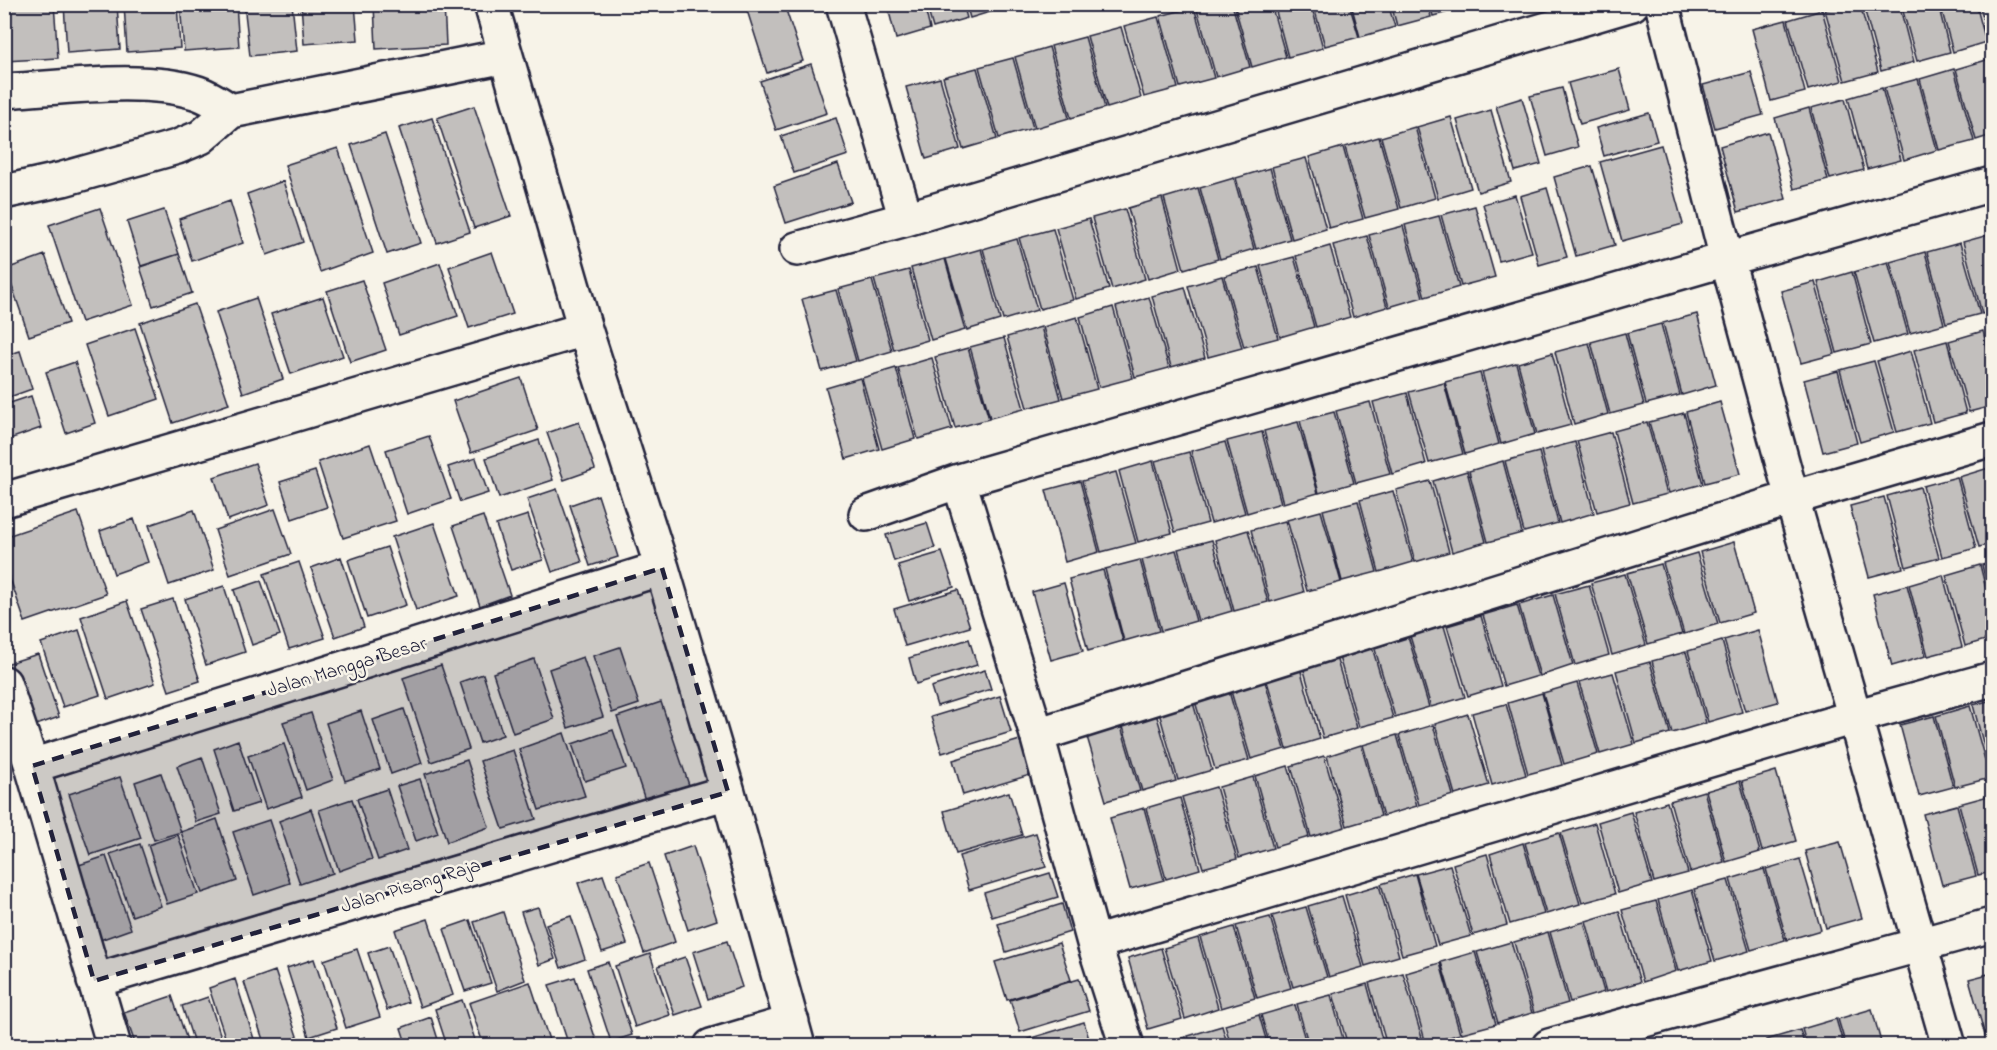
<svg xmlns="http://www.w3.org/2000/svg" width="1997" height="1050" viewBox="0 0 1997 1050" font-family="'Indie Flower',sans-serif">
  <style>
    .building { fill: #c2bfbd; stroke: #22223b; stroke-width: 1.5 }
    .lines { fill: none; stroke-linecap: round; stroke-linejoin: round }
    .minor-casing { stroke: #22223b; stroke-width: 38 }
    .minor { stroke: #f7f3e8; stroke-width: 33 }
    .marked { fill: #22223b; fill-opacity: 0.2; stroke: #22223b; stroke-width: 4.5; stroke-dasharray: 12 8; stroke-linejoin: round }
    .labels { text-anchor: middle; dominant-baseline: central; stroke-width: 5; stroke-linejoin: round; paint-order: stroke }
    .street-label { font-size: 20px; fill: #22223b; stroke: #f7f3e8 }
  </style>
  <rect width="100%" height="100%" fill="#f7f3e8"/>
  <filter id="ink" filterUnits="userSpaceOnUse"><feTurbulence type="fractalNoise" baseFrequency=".0167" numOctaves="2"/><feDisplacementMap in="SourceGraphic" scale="12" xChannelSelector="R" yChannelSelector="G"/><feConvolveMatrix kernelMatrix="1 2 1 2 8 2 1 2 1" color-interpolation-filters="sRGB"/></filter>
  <g filter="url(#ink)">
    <path class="building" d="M4,4H54L58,58L5,61Z
      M64,4H117L120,49L67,53Z
      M124,4H177L180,48L127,52Z
      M180,4H236L239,47L184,51Z
      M244,4H292L297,51L250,56Z
      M301,4H355L358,40L304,44Z
      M374,4H444L446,45L376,49Z
      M745,4H784L803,61L767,73Z
      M887,4H924L930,29L896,39Z
      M926,4H963L967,18L933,28Z
      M966,4H1002L1003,8L970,18Z
      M1201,4H1232L1250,67L1216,77L1196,6Z
      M1234,4H1271L1286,57L1252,67Z
      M1274,4H1311L1323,48L1288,57Z
      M1313,4H1349L1359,37L1325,46Z
      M1351,4H1388L1395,27L1360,37Z
      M1391,4H1428L1431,17L1397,26Z
      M1430,4H1466L1467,7L1433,16Z
      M1843,4H1860L1878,72L1845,81L1825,10Z
      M1863,4H1899L1914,62L1881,71Z
      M1901,4H1938L1950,52L1917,61Z
      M1940,4H1976L1986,42L1953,52Z
      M1979,4H1992V41H1989Z
      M1194,7L1214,78L1180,87L1160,16Z
      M1822,10L1842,81L1808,90L1788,20Z
      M1158,17L1178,88L1144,97L1124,26Z
      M1786,20L1805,92L1771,101L1752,29Z
      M1121,27L1141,98L1107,108L1087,36Z
      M1085,37L1105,108L1071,118L1051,46Z
      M1049,47L1069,118L1035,128L1015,57Z
      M1013,58L1033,128L999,138L979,67Z
      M1990,59L1992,67V135L1976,140L1956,69Z
      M811,64L827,113L776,130L760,81Z
      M977,68L997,139L963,149L943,77Z
      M1619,69L1630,110L1580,124L1568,83Z
      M1954,69L1974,141L1939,150L1920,79Z
      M1751,72L1763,115L1715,128L1703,85Z
      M940,78L960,149L926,159L906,87Z
      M1918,79L1937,150L1904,160L1884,88Z
      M1562,88L1578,147L1547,156L1530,96Z
      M1882,88L1901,160L1867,169L1848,98Z
      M1522,98L1541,164L1515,171L1496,106Z
      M1845,99L1864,170L1830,179L1811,108Z
      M474,106L511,216L474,228L437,118Z
      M1809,108L1828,180L1794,189L1775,118Z
      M1491,110L1511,182L1478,192L1457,120Z
      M1649,113L1657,141L1604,156L1596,128Z
      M1451,117L1471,188L1438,198L1417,127Z
      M432,118L470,232L437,243L399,128Z
      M836,118L848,155L794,173L781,136Z
      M1415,127L1435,198L1401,208L1381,137Z
      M1768,132L1786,199L1738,212L1720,146Z
      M385,134L421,243L387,254L351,145Z
      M1379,137L1399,209L1365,218L1345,147Z
      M1661,145L1683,224L1622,241L1600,162Z
      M1343,147L1363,219L1329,228L1309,157Z
      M338,148L373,253L320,272L285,165Z
      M1306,158L1326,229L1292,239L1272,167Z
      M838,164L851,202L786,223L774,186Z
      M1592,166L1615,245L1576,256L1554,177Z
      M1270,168L1290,239L1256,249L1236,178Z
      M1234,178L1254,249L1220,259L1200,188Z
      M283,181L303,242L267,255L247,194Z
      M1198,188L1218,259L1184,269L1164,198Z
      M1547,188L1567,257L1539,265L1520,196Z
      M1515,195L1532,252L1499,261L1483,204Z
      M1162,198L1181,269L1148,279L1128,208Z
      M230,201L243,243L192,261L179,219Z
      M1475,206L1495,277L1461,286L1441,215Z
      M100,208L133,305L81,322L49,225Z
      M1125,209L1145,279L1112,289L1092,218Z
      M164,210L179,254L141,266L127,222Z
      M1439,216L1459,287L1425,297L1405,225Z
      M1089,219L1109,289L1076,299L1056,228Z
      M1403,226L1423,297L1389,307L1369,235Z
      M1053,229L1073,300L1040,309L1019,238Z
      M1992,234V311L1982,314L1963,242Z
      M1367,236L1387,307L1353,317L1333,245Z
      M1017,239L1037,310L1003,320L983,249Z
      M1960,243L1980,314L1946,323L1927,252Z
      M1330,246L1350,317L1316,327L1296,256Z
      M981,249L1000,320L967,330L946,259Z
      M492,252L513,314L469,328L449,267Z
      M1925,252L1944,324L1910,333L1890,262Z
      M179,254L192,293L153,306L140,267Z
      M45,255L68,323L29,336L6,269Z
      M1294,257L1314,327L1280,337L1260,266Z
      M945,259L965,330L931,340L911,268Z
      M1888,262L1908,334L1874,343L1854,272Z
      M440,263L458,316L399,335L382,283Z
      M1258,267L1278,338L1244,347L1224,276Z
      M909,270L928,340L894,350L874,279Z
      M1852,272L1871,344L1837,353L1818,282Z
      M1222,276L1242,348L1208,357L1188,286Z
      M362,280L386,350L350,362L327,291Z
      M872,280L892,351L858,361L838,289Z
      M1815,282L1835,354L1801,363L1781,291Z
      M1185,287L1205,358L1171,367L1152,296Z
      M836,290L856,361L822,371L802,299Z
      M323,297L343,356L291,374L271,314Z
      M1149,297L1169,368L1135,377L1116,307Z
      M256,298L283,379L243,393L216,312Z
      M195,304L229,404L173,423L140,323Z
      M1113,307L1133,378L1099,387L1080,317Z
      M1697,314L1716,385L1682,395L1663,323Z
      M1077,317L1097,389L1063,398L1043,327Z
      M1661,324L1680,395L1646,404L1627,333Z
      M1041,327L1061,399L1027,408L1007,337Z
      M135,328L159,399L109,416L85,345Z
      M1983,331L1992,366V406L1969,412L1949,341Z
      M1625,333L1644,405L1610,414L1591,342Z
      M1004,338L1024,409L990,418L970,347Z
      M1947,341L1966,413L1933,422L1914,350Z
      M1589,343L1608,414L1574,424L1555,352Z
      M968,348L989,419L955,428L935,357Z
      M20,351L32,389L4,399V356Z
      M1911,351L1930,423L1897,432L1877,361Z
      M1552,353L1571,425L1537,434L1518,363Z
      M932,358L952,429L918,439L898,368Z
      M1874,361L1894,432L1860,442L1840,370Z
      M75,362L95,423L66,433L46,372Z
      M1516,363L1535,434L1501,444L1482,372Z
      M896,368L915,439L882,449L862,378Z
      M1838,371L1857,443L1823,452L1804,380Z
      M1480,373L1499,444L1465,454L1445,382Z
      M521,378L538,430L471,453L453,401Z
      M860,378L879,449L846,459L826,388Z
      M1444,383L1463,454L1429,463L1409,392Z
      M1407,393L1426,464L1392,474L1373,402Z
      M31,396L41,428L4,441V405Z
      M1370,402L1390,474L1356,483L1336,411Z
      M1720,402L1740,474L1705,483L1686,412Z
      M1334,412L1354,483L1319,493L1300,421Z
      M1684,413L1703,484L1669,493L1649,422Z
      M579,422L595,469L564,480L547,433Z
      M1298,422L1318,493L1283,503L1264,431Z
      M1647,422L1667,494L1633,503L1614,431Z
      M1262,432L1281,503L1247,513L1227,441Z
      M1611,432L1630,503L1597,512L1577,441Z
      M429,436L451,499L407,514L386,450Z
      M539,440L553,480L499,498L486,458Z
      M1225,442L1245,513L1211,523L1191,451Z
      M1575,442L1594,513L1560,523L1541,451Z
      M370,444L396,521L343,538L318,462Z
      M1189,452L1208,523L1175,532L1155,461Z
      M1539,452L1558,523L1524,532L1505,461Z
      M476,458L488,493L460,502L448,467Z
      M1153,461L1172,533L1138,542L1119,471Z
      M1503,461L1522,533L1488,542L1469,471Z
      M255,463L269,505L228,520L214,477Z
      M1992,467V544L1979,547L1959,477Z
      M315,471L327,507L292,519L280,482Z
      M1467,471L1486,542L1452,552L1433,481Z
      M1116,472L1136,543L1101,552L1082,481Z
      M1957,477L1976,548L1942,557L1923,486Z
      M1080,481L1099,552L1065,562L1046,490Z
      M1430,481L1449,552L1415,562L1396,490Z
      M1920,487L1939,558L1906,567L1887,496Z
      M557,489L582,562L552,572L527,499Z
      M1393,491L1413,562L1379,572L1360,500Z
      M598,495L618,557L590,566L570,505Z
      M1884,497L1903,568L1869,577L1850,506Z
      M1358,501L1377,572L1342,581L1323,510Z
      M275,509L291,554L230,575L215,530Z
      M194,510L214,570L169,585L149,525Z
      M1321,511L1341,582L1307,591L1287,520Z
      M78,512L106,594L25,622L4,561V537Z
      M528,515L543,560L511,570L496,525Z
      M483,516L510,595L480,606L453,526Z
      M134,519L148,562L114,574L100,531Z
      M1285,521L1304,592L1270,602L1251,530Z
      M434,523L459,596L416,610L392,537Z
      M927,523L935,548L894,561L886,535Z
      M1248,530L1268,602L1234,611L1215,540Z
      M1212,540L1232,611L1198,621L1178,549Z
      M1734,542L1754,613L1720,623L1700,552Z
      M387,547L406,605L367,618L348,560Z
      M1176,550L1196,621L1161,631L1142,560Z
      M942,552L954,587L909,601L898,565Z
      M1697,553L1718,624L1684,634L1663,563Z
      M341,557L364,627L335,637L311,568Z
      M1140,560L1159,631L1124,641L1105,569Z
      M299,562L325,638L289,649L264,574Z
      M1992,562V605L1982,565Z
      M1661,564L1682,634L1648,644L1627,573Z
      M1980,565L1992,613V638L1965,646L1946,575Z
      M1103,570L1123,641L1088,651L1069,579Z
      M1625,574L1646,645L1612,655L1591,583Z
      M1943,575L1962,647L1928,656L1909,585Z
      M261,581L280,635L252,645L234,590Z
      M1064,583L1083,651L1051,660L1032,592Z
      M1589,585L1609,655L1575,665L1555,594Z
      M1907,585L1926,656L1892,666L1873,594Z
      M224,586L245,652L206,665L185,599Z
      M958,590L970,627L905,646L894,609Z
      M1553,595L1573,665L1540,676L1519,605Z
      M173,599L200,681L169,691L141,609Z
      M127,601L155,683L108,699L81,617Z
      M1517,605L1538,676L1504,686L1483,615Z
      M1481,616L1501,686L1468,696L1447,626Z
      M1444,626L1465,697L1431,707L1410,636Z
      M79,630L100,695L63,707L41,643Z
      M1758,630L1778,702L1745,711L1724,640Z
      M1408,636L1429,707L1395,717L1374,646Z
      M969,639L977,665L916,684L909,658Z
      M1722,641L1742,712L1708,722L1688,651Z
      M620,647L639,704L612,713L593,656Z
      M1372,647L1393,718L1359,727L1339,657Z
      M1686,652L1706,723L1672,733L1652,661Z
      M38,654L59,717L28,728L6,664Z
      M583,657L603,717L568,728L549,669Z
      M1336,657L1357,728L1323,738L1303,667Z
      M534,659L554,719L513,733L493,673Z
      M1650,662L1670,733L1636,743L1616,671Z
      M441,665L469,749L431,762L403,678Z
      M1300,668L1320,739L1287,749L1266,678Z
      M985,670L991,689L937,706L931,687Z
      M1613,673L1634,744L1600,754L1579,682Z
      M483,674L503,735L480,743L460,682Z
      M1264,678L1285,749L1251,759L1230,688Z
      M1577,683L1598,754L1564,764L1543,693Z
      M1228,688L1249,760L1215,769L1194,698Z
      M1542,693L1562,765L1528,774L1508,703Z
      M1000,696L1011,732L942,753L931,717Z
      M1192,699L1212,770L1178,780L1158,709Z
      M1992,700V777L1973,705Z
      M661,702L689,785L645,800L617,717Z
      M1506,704L1526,775L1492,785L1472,713Z
      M1970,706L1990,778L1955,787L1936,716Z
      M404,709L422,763L391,774L373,720Z
      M1155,710L1176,781L1142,791L1121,720Z
      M361,711L380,769L345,781L326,723Z
      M311,713L333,780L306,790L283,722Z
      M1468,714L1489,785L1455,795L1435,724Z
      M1934,716L1953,787L1919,796L1900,725Z
      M1119,720L1140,791L1106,801L1085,730Z
      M1433,725L1453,795L1419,805L1399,735Z
      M613,730L626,768L585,781L572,744Z
      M564,733L585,796L539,810L519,749Z
      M1397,735L1417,806L1383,816L1363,745Z
      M238,740L259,803L234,811L214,749Z
      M1020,740L1030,775L963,795L953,760Z
      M284,744L302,797L266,809L248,756Z
      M1361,745L1381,816L1347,826L1327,756Z
      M513,750L536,819L503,829L480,761Z
      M1324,756L1345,827L1311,837L1291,766Z
      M202,757L221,814L196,822L177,766Z
      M467,760L489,827L447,842L425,774Z
      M1288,766L1309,837L1275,847L1255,776Z
      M1776,771L1796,841L1762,851L1742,781Z
      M161,773L181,832L154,840L135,782Z
      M120,777L141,838L90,855L69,794Z
      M1253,777L1273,848L1239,858L1219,787Z
      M420,779L438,833L416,841L397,786Z
      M1740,781L1760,852L1726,862L1706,791Z
      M1216,787L1237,859L1203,868L1182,797Z
      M387,789L407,850L378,860L357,799Z
      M1704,791L1724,862L1690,872L1670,801Z
      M1009,792L1022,835L956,854L944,811Z
      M1992,795V872L1978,875L1959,804Z
      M1180,798L1200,869L1166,879L1146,808Z
      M352,799L372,859L339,871L319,810Z
      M1667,802L1688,873L1654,882L1634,812Z
      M1957,805L1976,876L1942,885L1923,814Z
      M1144,808L1164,880L1130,889L1110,818Z
      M311,809L333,873L300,884L279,821Z
      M1631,812L1652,883L1618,893L1598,822Z
      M217,819L237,881L202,893L181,832Z
      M269,820L290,883L254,895L233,832Z
      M1595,823L1615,894L1582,903L1561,833Z
      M1036,833L1046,867L969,890L959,856Z
      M1559,833L1580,904L1546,914L1525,843Z
      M178,835L198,894L167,904L148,845Z
      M1840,842L1862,918L1826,928L1805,851Z
      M1523,843L1544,914L1510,924L1490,854Z
      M140,844L161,906L132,916L110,854Z
      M693,846L717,920L688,930L664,856Z
      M1487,854L1507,925L1473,935L1453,864Z
      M106,856L131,929L100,940L76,866Z
      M1800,859L1821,930L1787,940L1766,869Z
      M649,863L675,942L644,953L617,874Z
      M1450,865L1471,936L1438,945L1416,874Z
      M1764,869L1785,940L1751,950L1730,879Z
      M1050,873L1058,897L992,917L984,893Z
      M1415,874L1435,946L1402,955L1381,884Z
      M603,875L627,944L602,952L578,883Z
      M1728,880L1749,951L1715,961L1694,889Z
      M1379,885L1399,956L1365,966L1345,895Z
      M1692,890L1712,961L1678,971L1658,900Z
      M1342,896L1363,967L1329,977L1308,906Z
      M1656,901L1676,971L1643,982L1622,910Z
      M1062,904L1070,932L1006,952L998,924Z
      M538,907L555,959L539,965L521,912Z
      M1306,907L1327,977L1293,987L1272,916Z
      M1619,911L1640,982L1606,992L1586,921Z
      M503,912L525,980L497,991L474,922Z
      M571,916L585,959L561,968L546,924Z
      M1270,917L1291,988L1257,998L1236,926Z
      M428,919L453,995L420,1007L395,930Z
      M470,920L491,983L465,991L444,929Z
      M1584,922L1604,992L1570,1002L1550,932Z
      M1234,927L1255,998L1221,1008L1200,937Z
      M1548,932L1568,1003L1534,1013L1514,942Z
      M1198,938L1218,1008L1185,1019L1164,948Z
      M727,941L742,987L708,999L693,952Z
      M1511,942L1532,1013L1498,1023L1477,952Z
      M1059,943L1071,980L1007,1000L995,962Z
      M389,946L408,1002L387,1010L368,953Z
      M1161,948L1182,1019L1148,1029L1128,958Z
      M357,949L380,1017L346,1028L324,960Z
      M1475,952L1496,1024L1462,1033L1441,962Z
      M650,954L670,1015L635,1027L615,966Z
      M685,957L702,1006L675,1015L658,966Z
      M314,959L337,1028L309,1037L287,968Z
      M608,962L632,1035L611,1042L587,969Z
      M1440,963L1460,1034L1426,1044L1406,973Z
      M275,971L299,1042L290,1046H265L244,982Z
      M1403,973L1424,1045L1421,1046H1387L1369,983Z
      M1992,973V1046H1988L1969,979Z
      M575,977L598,1046H569L549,985Z
      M235,979L254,1039L237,1046H228L209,988Z
      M1079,979L1089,1011L1020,1032L1010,1000Z
      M530,982L551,1046H484L469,1003Z
      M1367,984L1384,1046H1348L1333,994Z
      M1331,995L1345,1046H1309L1297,1004Z
      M172,996L189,1046H136L124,1012Z
      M208,997L224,1046H195L182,1006Z
      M462,1000L477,1046H447L435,1009Z
      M1295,1005L1307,1046H1270L1261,1015Z
      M1872,1009L1882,1046H1846L1838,1019Z
      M1259,1015L1268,1046H1231L1225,1025Z
      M431,1017L440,1046H407L401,1028Z
      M1836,1019L1844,1046H1807L1802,1029Z
      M1084,1022L1091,1046H1030L1028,1039Z
      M1222,1026L1228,1046H1191L1188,1036Z
      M1800,1030L1805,1046H1768L1766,1040Z
      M365,1037L368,1046H340Z
      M1186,1037L1189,1046H1156Z
      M398,1038L401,1046H379V1044Z"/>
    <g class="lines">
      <g class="minor-casing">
        <path id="minor" d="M491,4L585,329L662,568L728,792L798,1046
          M843,4L906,219
          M1662,4L1727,259L1792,498L1949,1046
          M4,91C60,88 146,75 198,93C210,97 220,104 231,111
          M4,192L63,179L177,147L201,137L231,111L505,56
          M797,249L906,219L1632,4
          M959,481L1037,735L1094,943L1127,1046
          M4,500L585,329
          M866,514L959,481L1727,259L1992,184
          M4,683L32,766L114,1046
          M1037,735L1792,498L1992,439
          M32,766L662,568
          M1094,943L1854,717L1992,679
          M94,981L728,792
          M711,1046L792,1022
          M1549,1046L1992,925"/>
      </g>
      <use href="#minor" class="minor"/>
    </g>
  </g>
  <path class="marked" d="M662,568L728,792L94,981L32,766Z"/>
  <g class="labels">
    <g class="street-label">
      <text transform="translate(347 668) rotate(-17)">Jalan Mangga Besar</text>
      <text transform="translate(411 887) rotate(-17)">Jalan Pisang Raja</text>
    </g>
  </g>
  <rect width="1997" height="1050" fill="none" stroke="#f7f3e8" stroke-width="24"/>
  <rect x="12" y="12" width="1973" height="1026" fill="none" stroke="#22223b" stroke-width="2" filter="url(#ink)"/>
</svg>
